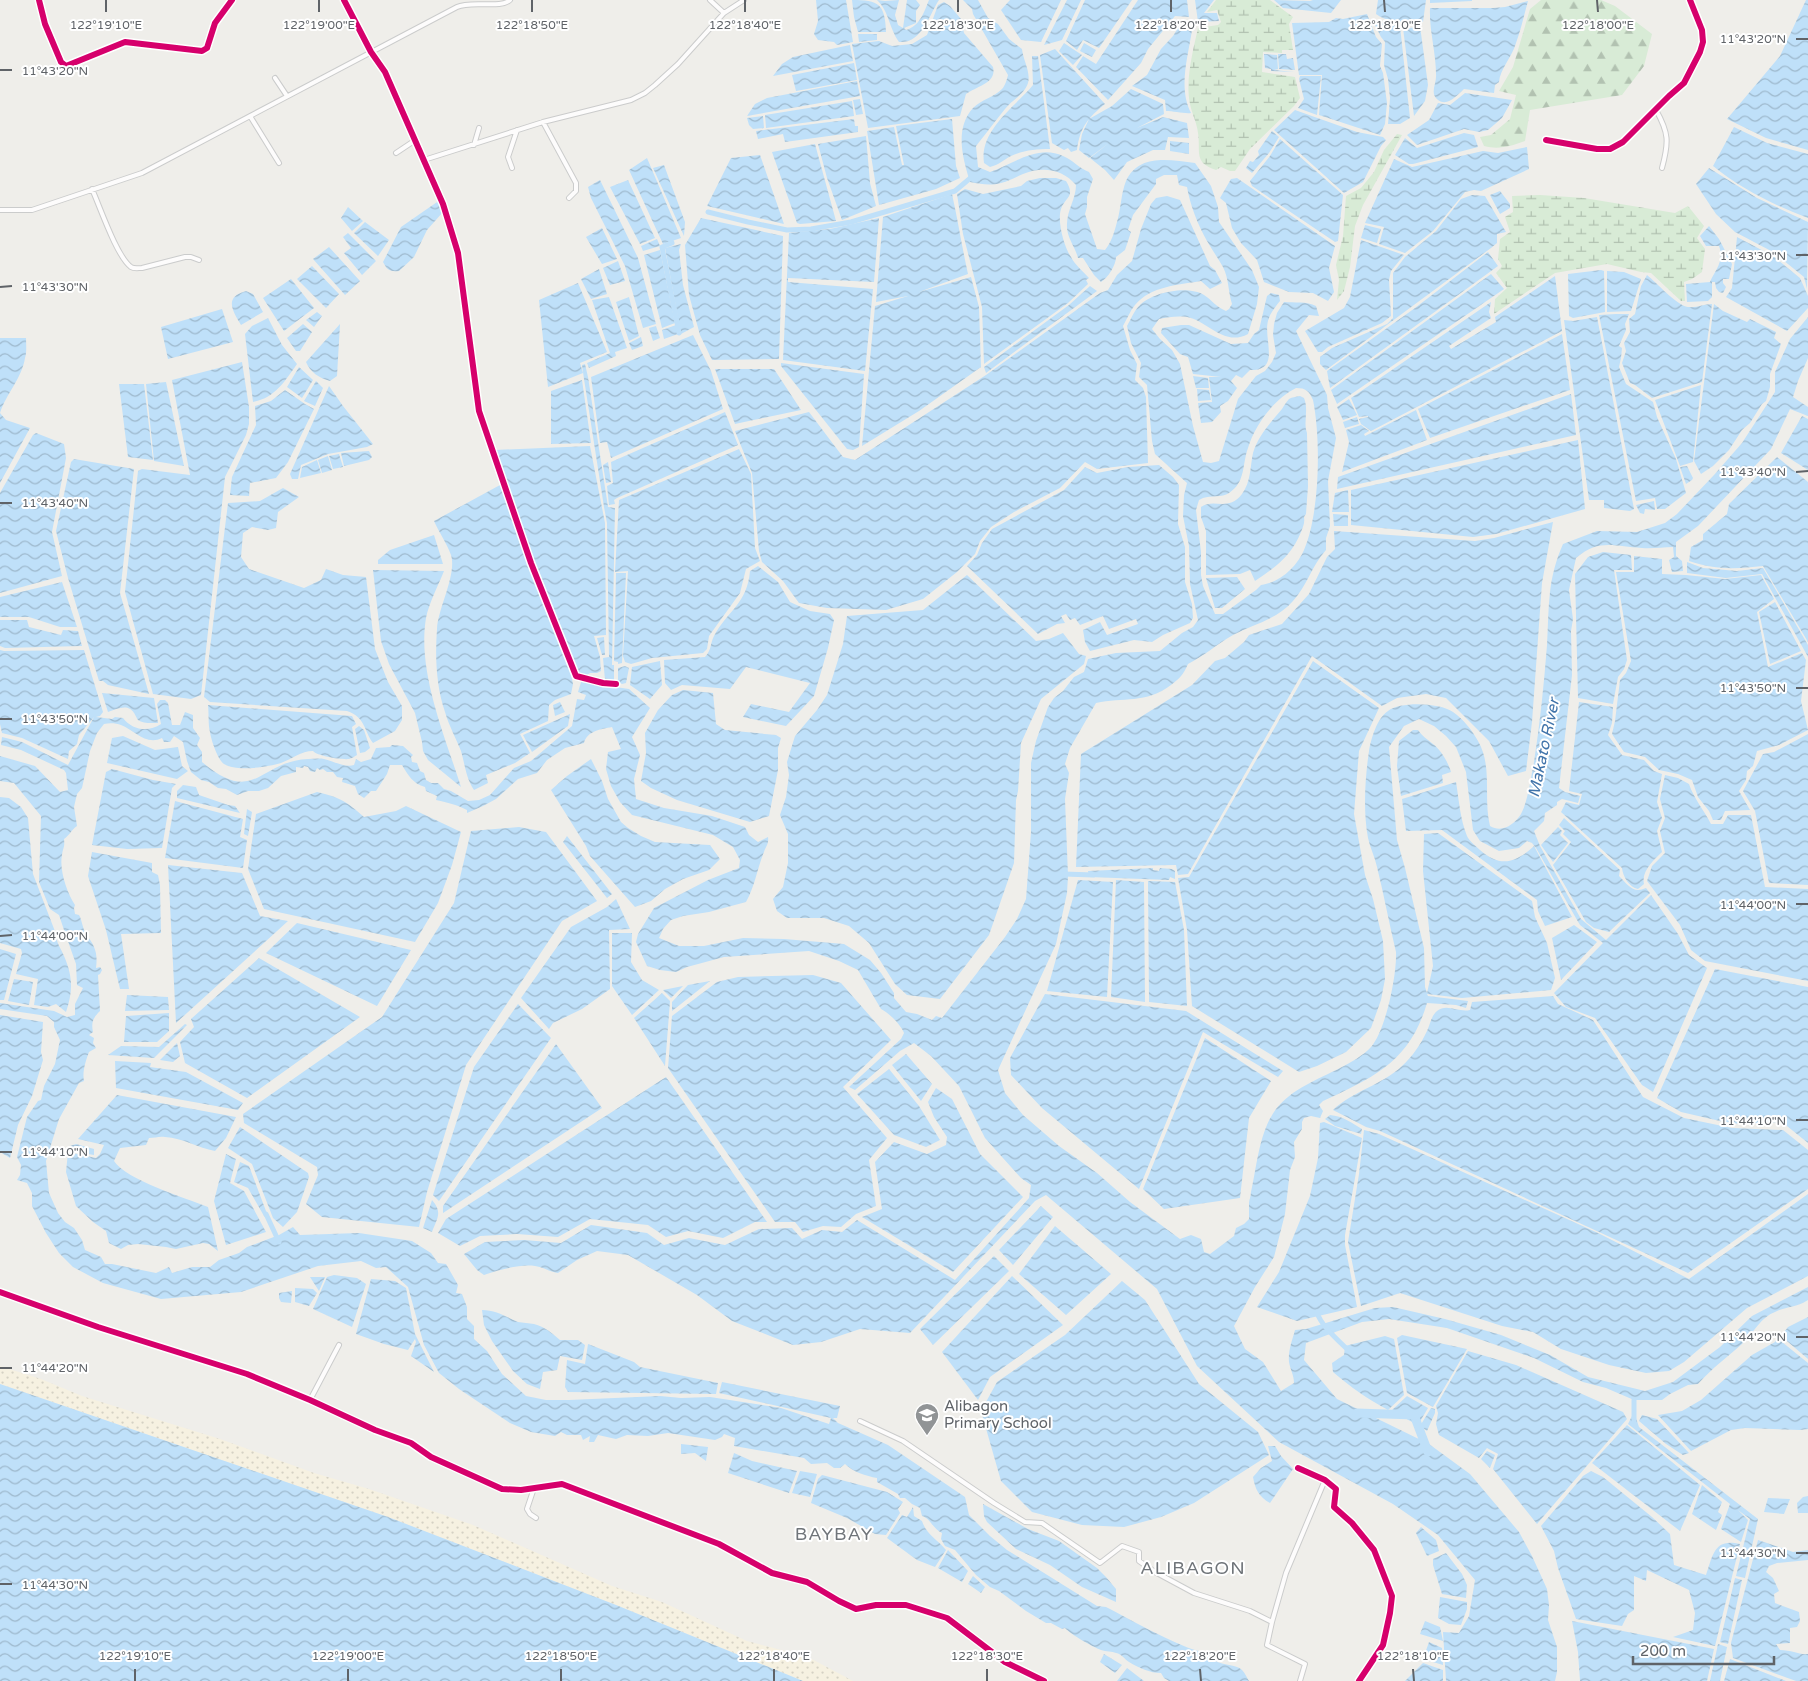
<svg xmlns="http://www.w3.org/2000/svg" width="1808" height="1681" viewBox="0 0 1808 1681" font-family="'Varela Round',sans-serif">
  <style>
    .forest { fill: url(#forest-firs) }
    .wetland { fill: url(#wetland-marsh) }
    .sand { fill: url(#sand-dots) }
    .water { fill: url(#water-waves); fill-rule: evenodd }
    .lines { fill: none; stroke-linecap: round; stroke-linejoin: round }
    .canal { stroke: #bfe0f9; stroke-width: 5 }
    .river { stroke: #bfe0f9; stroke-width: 9 }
    .minor-casing { stroke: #cbcccc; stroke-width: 6 }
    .tertiary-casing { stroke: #cbcccc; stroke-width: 8 }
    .minor { stroke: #fdfcfc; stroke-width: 4 }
    .tertiary { stroke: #fdfcfc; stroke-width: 5 }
    .cycleway-casing { stroke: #fff; stroke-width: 9 }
    .cycleway { stroke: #d6006c; stroke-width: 6 }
    .ticks { fill: none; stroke: #5f6368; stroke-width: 2 }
    .labels { text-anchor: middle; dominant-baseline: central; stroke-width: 4; stroke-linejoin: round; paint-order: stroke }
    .poi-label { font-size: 15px; fill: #5f6368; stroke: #fff; text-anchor: start }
    .water-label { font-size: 16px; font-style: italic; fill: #4174aa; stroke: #fff }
    .quarter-label { font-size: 18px; letter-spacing: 1px; fill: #70757a; stroke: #fff }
    .ticks-label { font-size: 12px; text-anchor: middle; fill: #5f6368; stroke: #fff; stroke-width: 4; stroke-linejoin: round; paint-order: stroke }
  </style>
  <defs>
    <pattern id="forest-firs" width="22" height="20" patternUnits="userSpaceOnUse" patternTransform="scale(1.25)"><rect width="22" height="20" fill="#d8ebd6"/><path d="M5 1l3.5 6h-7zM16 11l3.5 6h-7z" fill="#b2c2b1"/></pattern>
    <pattern id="wetland-marsh" width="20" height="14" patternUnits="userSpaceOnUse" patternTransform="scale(1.25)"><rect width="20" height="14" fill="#d8ebd6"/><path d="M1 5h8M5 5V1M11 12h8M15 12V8" fill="none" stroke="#b2c2b1"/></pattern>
    <pattern id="sand-dots" width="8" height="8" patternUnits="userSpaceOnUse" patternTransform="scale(1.25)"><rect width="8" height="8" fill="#f6f1e1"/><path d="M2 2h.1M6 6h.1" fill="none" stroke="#d5d1c4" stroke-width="1.8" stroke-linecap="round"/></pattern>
    <pattern id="water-waves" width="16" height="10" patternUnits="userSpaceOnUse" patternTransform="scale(1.25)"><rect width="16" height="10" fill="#bfe0f9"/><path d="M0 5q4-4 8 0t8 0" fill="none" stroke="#9eb9cd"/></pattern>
  </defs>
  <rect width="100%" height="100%" fill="#efeeea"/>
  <path class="forest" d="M1541,0H1601L1615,6L1652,34L1644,66L1622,95L1530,110L1525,141C1511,146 1499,150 1484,146L1480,137L1491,135L1510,119L1516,95L1499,91L1513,67L1530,9Z"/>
  <path class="wetland" d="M1216,0H1270L1293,17L1289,24L1293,50H1282V53L1263,52L1262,72L1295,77L1300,98L1294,106L1250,149L1235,171H1230L1221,167L1216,170C1193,162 1201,153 1198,133C1197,123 1192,114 1190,104C1185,80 1193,51 1198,28L1218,25L1221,22L1217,10L1207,12Z
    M1397,134L1402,135L1363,205L1355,226L1350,267L1344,291L1337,300L1339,280L1336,265L1343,236L1346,196L1361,188L1374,172L1384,150Z
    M1540,195L1584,198L1675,213L1688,206L1704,226L1697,238L1705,249L1702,272L1692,279L1684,282L1685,301H1681L1651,273L1641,272L1607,264L1555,273L1494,314L1495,299L1507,288L1496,273L1502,266L1498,259L1500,239L1510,232L1505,217L1513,212L1512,196Z"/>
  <path class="sand" d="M0,1366L41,1379L82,1396L220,1439L314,1473L369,1489L473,1525L612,1586L662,1602L747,1641L808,1657L853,1681H803L616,1605L388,1517L0,1384Z"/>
  <path class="water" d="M816,0H846L853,42L837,45L834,42L818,40L814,34L818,21Z
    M852,0C879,0 885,4 886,32H858L854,17Z
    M877,0L885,1L899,0L895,15L898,25L903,28L907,0H916L920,5L916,11V23L904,28L906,30C920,26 924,12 929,0H939C929,15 922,44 899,42C889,28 889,11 877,0Z
    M963,0H978L988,18L998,24L1009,39L1022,49C1023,60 1031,72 1028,83C1024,95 1012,100 1005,109C995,121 986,134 976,146L978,167L990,172C1013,164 1038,144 1063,156C1073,160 1080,169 1089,172L1093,179L1087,197V207L1085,214L1097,249L1105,250C1112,241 1114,233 1117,222C1121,209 1121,193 1126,181C1139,153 1170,160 1195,163L1211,186L1218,207L1219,222L1252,270L1259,287L1257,304L1248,334C1224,347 1208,321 1187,317C1177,316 1168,317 1159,319L1152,329L1160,339L1172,350L1180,364L1193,426L1203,462L1211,463L1219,461L1238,399L1256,376L1265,371L1272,362L1276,353L1273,335L1274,324L1277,313L1284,302C1294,303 1307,301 1316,306L1319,316L1309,315L1296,331L1327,395L1328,408L1336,438L1328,481L1330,526L1326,538V550C1312,565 1307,586 1293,601C1276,620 1254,624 1233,635C1217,644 1204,656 1188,664C1183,675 1180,678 1171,685C1146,704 1123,697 1096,703L1070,748L1065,764L1069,773L1065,799L1068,876L1067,893L1056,944L998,1070L1005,1093L1023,1115L1059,1146L1097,1173L1130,1202L1180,1239L1191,1235L1201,1239L1204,1252L1210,1254L1234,1236L1236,1228L1244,1224L1249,1219C1249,1213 1249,1209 1249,1203C1249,1200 1251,1196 1251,1192C1257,1166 1259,1132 1276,1109C1293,1088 1317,1080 1340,1068C1350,1063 1364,1055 1371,1047C1386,1030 1397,974 1396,952C1389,923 1384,895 1377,867C1375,857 1370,848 1368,838C1363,811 1365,778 1369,751C1371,739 1377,718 1388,711C1401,701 1440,703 1453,712C1464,720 1472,730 1478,741C1493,767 1483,797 1490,826C1502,833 1514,825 1521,814C1528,801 1531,777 1534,762C1540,723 1544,684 1547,645C1548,627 1548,609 1550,592C1552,575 1556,560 1563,544L1597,531L1637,532L1665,523L1677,514L1714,475L1742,443L1775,392V372L1790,339L1808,317V358L1798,381L1793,397L1808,407V416L1790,409L1771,449L1698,526L1676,542V556L1682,561L1683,571L1672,572L1669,560L1674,557L1673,547C1663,547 1652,549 1642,548C1615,547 1600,538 1576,558L1569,590L1573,619L1571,631L1572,675L1559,788L1565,792L1580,796L1578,803L1562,799L1557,802V805L1545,813L1544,821L1534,831L1540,846L1581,919L1606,940L1651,895L1678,934L1689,955L1707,968L1653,1092L1642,1085L1595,1018L1566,1007L1554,993L1603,943L1580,925L1577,920L1536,848L1532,843L1527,841L1519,848L1499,851L1480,841L1473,830L1466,772L1456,747L1446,736L1434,726L1419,719L1404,726L1389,747L1397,840L1405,868L1424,948L1425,987L1427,993L1433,966L1423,871L1424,834L1438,833L1532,901L1535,917L1547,943L1555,978L1551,990L1462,998L1427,994L1428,996L1468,1001L1466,1008L1456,1005L1427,1003C1410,1061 1375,1077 1323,1101L1319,1105L1323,1111L1320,1118L1311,1116L1304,1118L1302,1122V1129L1294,1142L1295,1157L1290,1170L1285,1214L1274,1257L1255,1287L1234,1326L1245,1349L1263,1362L1281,1391L1294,1383C1294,1375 1290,1369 1289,1362C1288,1351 1292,1341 1295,1330L1306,1329L1375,1308L1393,1307L1445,1319L1501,1335L1550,1355L1588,1377L1645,1391L1673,1382L1720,1347L1752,1316L1808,1287V1300C1795,1308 1787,1306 1775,1312C1761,1317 1754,1332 1744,1342C1729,1356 1712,1368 1698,1384L1688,1385L1670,1394L1662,1400H1634L1606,1388L1583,1382L1534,1358L1447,1328L1389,1319L1362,1322L1306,1343L1304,1360L1337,1399L1429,1444L1470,1474L1519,1532L1532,1556L1547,1589L1549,1605L1548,1620L1557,1647V1672L1555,1681H1446L1443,1632L1459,1633L1469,1616L1475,1580L1438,1535L1393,1504L1279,1442L1197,1366L1157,1289L1046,1195L1035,1201L910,1333L860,1329L821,1342L793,1345L732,1321L697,1295L628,1255L597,1251L577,1260L558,1273C550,1272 543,1267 535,1266C520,1264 498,1270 484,1275L477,1270L464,1254L485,1242L524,1240L561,1243L591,1225L647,1233L664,1245L689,1238L725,1245L759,1229L792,1228L802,1239L822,1230L842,1232L857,1220L955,1280L1029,1198L1031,1185L1021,1178L985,1138L959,1086L931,1056L914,1043L900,1051L855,1090L849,1087L901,1039L904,1033C902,1026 888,1012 881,1009L858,970L839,961L809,951L724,957L687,967L676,972L660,970L647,966L636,942L638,934L654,908L708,880L739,868L740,860L733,847L713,835L632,815L620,802L611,786L606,769L608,752L621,749L612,727C601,729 587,731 584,743L565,748L547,760L537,773L518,779L496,799L483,806L467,813V810C455,804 449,803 436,800L437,796L426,791L425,787C413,784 408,775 402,765H390L387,774L376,791H371L364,798L358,794L355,786L342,782L343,778L337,777L333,772H327L323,769L320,770L317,768L315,772L310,771L308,767L304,766L303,768L296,767V772L281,776L268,788L259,791H248L237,795L226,789L218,788L209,782L201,780L191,772L187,761L183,742L174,736L170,742H164L162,738C146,746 134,730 121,725C116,723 109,723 104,724L97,733L90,751L82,788L77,794L74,807L77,826C71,830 70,835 64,839C65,848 63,847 62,855C59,870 67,893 75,905L74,908L75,914L79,915C82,920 83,930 86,934C95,946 98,953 96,968L100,967L102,970L100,974L98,975L100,1011C93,1018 91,1022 93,1032L89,1035L94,1038L93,1043L96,1048L89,1052C86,1060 82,1072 84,1081L79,1083L59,1119L46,1161L49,1193L58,1213L65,1222L74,1228L82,1240L85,1250L101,1257L105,1264H112L156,1273L169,1267L172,1273L192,1267H210L219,1260L239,1253L247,1247L279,1235L293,1227L300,1235L359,1233L412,1241L431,1253L438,1263L446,1264L458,1285L456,1293L462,1294L467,1307V1319L474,1326V1339L487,1351L502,1374L526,1396L546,1400H569L660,1396L681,1398L710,1397L781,1408L829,1424L831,1418L719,1393L722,1382L840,1406L837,1418H833L838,1423L888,1445L965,1497L969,1515L990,1536L1007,1550L1097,1606L1106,1607C1128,1618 1191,1655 1212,1653L1214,1660C1223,1666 1236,1664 1242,1670C1245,1673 1247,1678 1249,1681H1169L1164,1678L1161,1673C1150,1673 1139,1668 1129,1662C1124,1659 1122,1654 1116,1653C1112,1651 1106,1652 1101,1650C1093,1647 1070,1634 1065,1628L1062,1629L1051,1623H1046L1026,1611L999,1591L990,1587L976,1575L955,1550L945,1546L941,1539L942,1533C933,1529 930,1518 922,1516L920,1508L912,1504L905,1498H900L898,1494L877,1482V1478C866,1476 853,1472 845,1464L840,1468H834L827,1463L811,1464L804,1458L734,1446L735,1438L724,1434L722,1437L715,1440L668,1433L648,1436L627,1435L616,1439L598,1435L594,1442H589L590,1436L583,1440L581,1435H567L561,1432L555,1436L531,1432L510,1423L459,1389L439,1373L424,1345L408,1287L386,1267L376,1268L361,1261L318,1266L241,1292L161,1299L103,1283L73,1267L59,1253L46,1233L32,1206V1193L27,1183L17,1180L20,1175L21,1165L17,1157L27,1117L38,1101L41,1100L44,1086L55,1064L60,1040L54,1027V1022L47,1016L0,1009V1003L54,1011L67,1017L75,1015V1004L83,988L77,985L76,964L64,930L59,915L50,909L39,882L41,816L14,783L0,781V756L35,766L60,792L68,790L66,773L64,770L21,750L1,745L2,737L22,742L68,765L94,717L79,735L77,744L69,751L68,759L22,738L2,733L0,724V650L4,651L84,650L103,712L100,716L96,717L112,719L115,717L123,718C133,731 149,732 161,724L157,704L160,700H165L168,703L172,725H180L185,712L193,715V728L200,738L197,745L202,752V762C255,807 259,761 308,759C313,759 319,758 324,759C333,761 345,768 354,765L356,759L361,762L371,759L376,748L390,747L392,745L403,746L413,755L411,757L412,762L417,763L420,771L424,773L426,780L431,783H438L444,789L451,791L468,801L479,800L490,795L514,768L531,761L572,726L577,699L584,700L586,695L578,692L581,682L629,689L650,708L632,737L640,755L634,779L636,799L664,808L712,816L745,827L749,835L758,842L768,837C769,844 766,846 764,852C757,869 755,886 746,902L709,912L683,916L671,920L663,929L659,938L679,946H704L743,938L784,939L844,944L870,960L881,973L894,993V998L906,1012L917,1014L932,1020L936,1016L942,1018L1005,937L1017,919L1026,899L1031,832V763L1036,741L1048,707L1054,698L1063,691L1074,677L1084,672L1088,659L1116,653L1160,651L1182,633L1193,627L1198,620L1190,584L1189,546L1183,516L1184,495L1187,483L1155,454L1152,441L1147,385L1139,377L1141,363L1131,343L1127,326C1131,319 1134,311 1139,306C1152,292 1188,285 1204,295C1212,300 1216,307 1226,311L1229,309L1232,304C1228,291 1229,279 1223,267C1218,258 1212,250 1207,241C1198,225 1190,205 1187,187L1179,185L1177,175H1164L1156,179V184L1133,215L1128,230L1131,232L1125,250L1116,257C1116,265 1108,278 1101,282L1094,275L1083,258H1078C1075,246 1066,237 1067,224C1067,210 1076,199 1076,185C1063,169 1042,166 1023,174C1016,177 1009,181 1001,183C990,186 981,184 970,182C963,159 954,129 973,108C981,100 994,97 1002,89C1005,86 1007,79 1008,75L973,14L972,9ZM1296,388C1306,388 1309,391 1313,400C1321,439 1320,513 1304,550C1297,567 1279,583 1261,585L1256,590L1223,614H1215L1203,586L1201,575V552L1196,510L1199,500L1203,498C1211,495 1222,498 1229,493C1246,482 1242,464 1248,448C1255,425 1274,399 1296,388Z
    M1010,0H1061L1041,42L1021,40L1001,10Z
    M1067,0H1081L1062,40L1044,45Z
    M1085,0H1132L1099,48L1083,40L1077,50L1066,41Z
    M1138,0H1187L1189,17L1175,16L1148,49L1141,63L1108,100L1076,67L1083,56L1096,64Z
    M1195,0H1214L1204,13H1217L1219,21L1198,22Z
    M1274,0L1310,1L1313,0H1341L1331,13L1283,8Z
    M1378,0H1426L1423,22C1406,22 1390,24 1376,14Z
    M1430,0H1472V1L1430,3Z
    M1806,0H1808V150L1766,138L1727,119L1780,56Z
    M1528,1C1524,15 1521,30 1516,43C1512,57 1500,69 1499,82L1495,85L1494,93L1464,89C1457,95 1448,107 1438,100C1429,93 1437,84 1436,74C1436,52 1429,30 1430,8H1493L1505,7Z
    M944,2L950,6L961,19L964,33L993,67C997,83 977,86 966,94L960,116L868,128L852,44L879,41L892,46L912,44L927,35L938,5Z
    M1367,14L1376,37L1382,44L1380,66L1383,73L1387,103L1385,124L1380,135L1319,115L1322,75H1299L1292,23L1329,22L1336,18L1343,19Z
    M1380,22L1387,25L1400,26L1410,118L1400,124H1388L1390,98L1388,79L1384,65L1385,42L1381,37L1375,25Z
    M1191,26L1192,30C1188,57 1178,88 1191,113C1185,114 1173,111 1166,111L1165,100L1132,86L1147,75L1161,49L1173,36L1178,28Z
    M1420,26L1428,85L1425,101L1414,116L1403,28H1410Z
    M858,34H877V40L859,42Z
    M1064,43L1082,55L1073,65L1059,51Z
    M1084,43L1096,50L1092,57L1080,51Z
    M850,45L853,61L773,76L782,64L793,57Z
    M1055,49L1105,104C1088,118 1080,127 1077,150L1071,152L1068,148L1064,150L1052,143L1040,55Z
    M1264,54L1277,55L1278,69L1274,70L1294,72L1271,71V69L1265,68Z
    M1278,54H1286L1287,59L1293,58L1295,70L1279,69Z
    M1032,56H1038L1050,149C1036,149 1024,150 1011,156C1003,160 999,165 990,167L984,163C979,130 1015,107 1033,85Z
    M854,63L857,80L796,91L792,75Z
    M1300,76H1321L1317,115L1298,108L1304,99L1299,79Z
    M857,81L860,96L747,116L755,104L767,98Z
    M1131,89L1163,104L1164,114L1137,128L1163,117L1187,123L1189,138L1168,137L1165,150H1153L1127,162L1114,180L1105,170L1090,158L1109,143L1089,158L1079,150L1082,134L1089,119L1112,106Z
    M1465,93L1512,100L1502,118L1488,130L1479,132L1464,129L1417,145L1407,135L1429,120L1438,103L1450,105Z
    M860,99L863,114L856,115L853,100Z
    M852,101L854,116L766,128L765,115Z
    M1295,110L1357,132L1383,137L1386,140L1381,146L1363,182L1344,193L1274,130Z
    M763,116L764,128L753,129L749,125L747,118Z
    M854,119L855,126H858V132L785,142L783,134L758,139L756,131Z
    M952,119L956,166L960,178L936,189L879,205L867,131L894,127L902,165H904L896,126Z
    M1734,127L1767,143L1808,154V218C1774,205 1741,189 1713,166Z
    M1272,131L1279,137L1269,153L1252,173L1246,168L1250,161L1253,162L1259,155L1258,151Z
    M1464,133L1474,135L1478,147L1413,164H1409L1395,155L1405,138L1417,148Z
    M866,136L870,183L876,206L842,220L827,178L818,144Z
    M1280,139L1343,195L1338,241L1335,242L1252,186L1250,181L1270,156Z
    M1170,141L1189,143V154L1170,151Z
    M815,144L836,221L800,224L797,223L772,152Z
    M1527,147L1529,169L1481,191L1474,190L1465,192L1433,231L1405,253L1379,244L1384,227L1365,223L1394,159L1412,167L1483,151L1498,153Z
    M760,155L784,224L707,206L731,158Z
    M647,158L681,238L663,244L629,170Z
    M664,165L685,222L684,236L653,168Z
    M1709,168L1757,198L1808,222L1807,289L1804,277L1773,252L1735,232L1716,214L1696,184Z
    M1040,178H1056L1066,181C1076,197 1065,197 1061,209C1057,221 1064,247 1071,257C1075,265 1083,271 1089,278L1086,280L1088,284L1068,303L984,364L982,307L963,234L957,194L965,189L983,194L1021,186L1027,181Z
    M1237,178L1335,246L1329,268L1334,292L1328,301L1313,293L1289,292L1264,282L1257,260L1241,243L1232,228L1226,203L1220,198L1231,179Z
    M600,180L638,258L656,324L643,328L625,266L591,198L588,187Z
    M628,180L655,238L640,244L610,187Z
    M1500,191L1510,204V208L1500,214L1490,195Z
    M952,194C958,221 962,247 968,274L919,292L971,277L979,307L981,367L919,411L862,446L875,306L908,296L876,302L883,217Z
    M1472,195L1485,196L1506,232L1497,234V243L1491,248L1326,370L1320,364V357L1332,348L1387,324L1393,318V273L1405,257L1436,231L1461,199Z
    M1167,196L1180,200L1210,266L1215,270L1222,283L1210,289L1201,281C1178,285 1151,286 1135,305C1130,311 1127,319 1123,326L1130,350L1137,364L1135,380L1143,388L1146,397L1148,463L1097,469L1085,462L1060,488L1014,512L991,527L980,541L975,554L957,572L923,599L886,610L827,608L799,603L783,581L762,562L759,551L752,473L735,431L809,412L843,457L855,460L986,375L1100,293L1108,290L1117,275L1132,261L1141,229L1151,204L1156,198Z
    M440,200L443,212L427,230L414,257L399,271C390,272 387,270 383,262L401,227Z
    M348,207L363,221L352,231L341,218Z
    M701,218L783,236L779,359L712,360L700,335L689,295L685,245Z
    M879,218L874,282L788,278V282L873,289L865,371L783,360L789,233L830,229Z
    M365,222L389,240L378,256L354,233Z
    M1365,225L1381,229L1377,243L1361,238Z
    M1709,226L1719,239L1732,264L1729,279H1723V283L1726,287L1723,293L1719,292L1716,288L1715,282H1712V297L1708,301L1687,302L1686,284L1710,282C1715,270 1725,261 1719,246H1706L1700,236Z
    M602,228L617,259L602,264L586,237Z
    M348,233L376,261L362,275L344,253L351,248L343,237Z
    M1737,237L1773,256L1800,278L1808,296V308L1787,331L1726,297L1732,288Z
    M657,239L660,246L643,251L641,246Z
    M1361,240L1404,255L1391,271L1389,280L1391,316L1382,323L1328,347L1322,352H1318L1305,331L1344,308L1350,297Z
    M681,244L679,250L683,285L694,327L681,334L665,248Z
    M329,247L360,281L345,295L313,259Z
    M660,250L675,323L662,328L644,255Z
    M1488,252L1498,266L1330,388L1327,371L1415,308Z
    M618,261L625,281L610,285L603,268Z
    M312,266L339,294L326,308L297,279Z
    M599,269L607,294L591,299L581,279Z
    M1601,270L1604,271L1605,312L1573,318L1569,316L1568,274Z
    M1607,271L1624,272L1641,279L1631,311L1607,312Z
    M1491,274L1504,289L1337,404L1331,390Z
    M1647,275C1657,283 1676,305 1688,307C1697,308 1704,304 1712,304L1702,382L1652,398L1635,385L1630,383L1622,363L1626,351L1624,343L1630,332L1629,319L1635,314L1641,286Z
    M1555,276L1562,331L1371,431L1361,424L1359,419L1368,417V416L1359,417L1351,398L1491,302L1489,312L1491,318L1449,346L1451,349L1496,322L1495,317Z
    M291,279L314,308L284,331L263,298Z
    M578,283L607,352L580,363L583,373L548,387L539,300Z
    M1090,286L1097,291L986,373L984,367L1069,305Z
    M246,291L253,294L263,312L241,325C232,310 224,297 246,291Z
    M1271,293L1279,295L1280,301C1276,306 1271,312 1269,318C1261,336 1283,371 1250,370L1242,378L1236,375L1231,381L1237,388L1228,401L1220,406L1221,412L1212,422L1201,423L1198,403L1212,402L1209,377H1221L1193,374L1188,357L1180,354L1161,333L1162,328L1181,325H1189L1231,344L1248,343L1254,334L1259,330L1267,296Z
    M609,297L627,348L615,352L616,356L589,368L587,363L610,353L592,300Z
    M629,297L639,336L629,341L616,302Z
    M1714,304L1723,311L1747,322L1750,319L1776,332L1774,338L1781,344L1770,374V387L1766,401L1762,404L1750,423L1742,430L1729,450L1713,466L1701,474L1694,461Z
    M222,309L233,342L168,359L161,327Z
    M317,312L322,316L314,327L306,320Z
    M1616,314H1629L1625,324L1626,330L1619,346L1622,348L1621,358L1619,367L1626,384L1653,402L1657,417L1676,459L1686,493L1665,509H1657L1655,498L1636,501L1599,315Z
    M1597,317L1634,509L1630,511L1604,508V500H1589L1564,320L1573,321Z
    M268,318L282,345L297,364C285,381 275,398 253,402L245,334L252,326Z
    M303,324L312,332L300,351H296L287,338Z
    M340,324L337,376L330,381C319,378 310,372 306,362Z
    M676,325L678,334L664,339L662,330Z
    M656,326L660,338L653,341L649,328Z
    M1562,334L1570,390L1430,438L1418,409Z
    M693,335L711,371L723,409L611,458L607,442L600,443L591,377Z
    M641,337L643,346L632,350L629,343Z
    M0,338H26C26,344 27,352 25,358C22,378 6,394 0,413L6,420L30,428L0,483Z
    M242,362L249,407V424L246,435L225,477L201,695L191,699L153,694L125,592L138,471L142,469L190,475L172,380Z
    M781,363L864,374L859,447L853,450L847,449L781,366Z
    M585,364L588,377L608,507L615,508L612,665H614V682L605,680L603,658L609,657L607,523L604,507L584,379L582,365Z
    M299,367L313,380L302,398L287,387Z
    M715,369H774L801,410L735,424Z
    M1193,376L1208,378L1209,388H1196Z
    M582,380L591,443L551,444V391Z
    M316,381L323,388L315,406L304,401Z
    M166,382L184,466L154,461L146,384Z
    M119,384H144L153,460L128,457Z
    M1701,385L1693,462L1680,466L1655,400Z
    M329,386L343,406L373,444L367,447L328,454L301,465L298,479H292L290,474L294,465Z
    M1197,389L1209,390L1211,400L1198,401Z
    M285,390L305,404L314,409L288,462L276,478L250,483L249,496L230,495L232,477L256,425L255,406L271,401Z
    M1571,394L1576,435L1337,489L1338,477Z
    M1300,396L1304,398C1309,410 1303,422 1307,433L1308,486L1306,514L1304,517C1305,523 1303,527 1301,532C1292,555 1275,568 1255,581L1250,570L1240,574L1206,575V531L1201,517V507C1214,498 1228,512 1242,494C1251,482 1250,467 1253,453C1258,436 1271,422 1282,409C1284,406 1286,402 1289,399C1292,397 1296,397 1300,396Z
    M1349,399L1357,415L1343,420L1337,407Z
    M1416,410L1427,440L1342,472L1349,442L1346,430L1361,425L1369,431L1364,434L1365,436Z
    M725,412L738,445L617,498L614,500L615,504L609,505L607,486L613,483L611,462Z
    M1802,416L1808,419V470L1781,453Z
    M1357,417L1359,424L1345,428L1343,422Z
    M36,433L64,444L66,458L52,532L62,576L0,593V493L33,435Z
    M1578,440L1585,509L1496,534L1473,537L1351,525V490Z
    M590,446L605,523L606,635L594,636L600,657L601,671L597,673H590L587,675H580L576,672L533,563L495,450Z
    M739,449L751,474L755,548L760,561L746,569L740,593L709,636L707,649L703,653L652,658L631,664L625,662L623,656L628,571L615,572L619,500Z
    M369,451L372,457L369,460L344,466L341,453Z
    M339,454L343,467L333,469L329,456Z
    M328,456L332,470L322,473L318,460Z
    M1777,457L1808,482V642L1763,566C1737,569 1714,570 1689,561L1691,547L1703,540V534L1727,514L1729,504Z
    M74,459L134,469L120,593L149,694L108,685L103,681H99L68,578L56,531L71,462Z
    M317,460L321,473L300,478L302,467Z
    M608,462L611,482L606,483L603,465Z
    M1159,465L1173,477L1179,485L1178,524L1185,547V582L1192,604L1193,618L1190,623L1163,635L1152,642L1134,640L1090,651L1085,642L1083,630L1100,622L1107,635L1138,624L1136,619L1109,629L1103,616L1080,625L1075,618L1070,620L1066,614L1061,616L1065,623L1057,624L1038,634L967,566L977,555L982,543L992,529L1064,490L1085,467L1097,473L1128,467Z
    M1687,466L1693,478L1692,480L1686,484L1680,467Z
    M500,485L571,674L573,684L571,694L555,700L549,705L548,721L520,734L530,753L515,763L486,775L488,783L474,790C466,778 465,765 461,751C456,738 449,726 445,712C436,686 435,656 437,629C438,608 457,575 451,555C447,544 439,532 434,521Z
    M283,488L299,497L278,512L276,528L268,530L252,527L243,533L241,557L249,569L304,588L321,580L326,569L343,575L366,577L375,649L388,682L402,706V720L395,731L373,743C363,729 366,718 347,711L210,702L204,697L228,503L260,501Z
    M1348,490L1349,512H1332L1335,493Z
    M1654,501L1655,510L1645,509L1644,514L1640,513L1636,505Z
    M1333,514L1348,515V526H1334Z
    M1553,522L1542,583L1532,722L1526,771L1508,776L1489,741L1446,698L1426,694L1397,698L1382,706L1312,656L1188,874L1178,875L1176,865L1076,867L1081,754L1192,685L1215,661L1225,658L1244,642L1249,635L1282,624L1309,594L1327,557L1335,549L1334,531L1475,541L1494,538Z
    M434,535L443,564H378V560L390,550Z
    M1603,552L1631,555L1632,570H1614L1627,660L1624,669L1618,677L1613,704L1578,698L1575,574L1588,557Z
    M1634,556L1662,559V574L1686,575L1725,579L1761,575L1774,599L1757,612L1768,667L1802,653L1806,660L1801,701L1808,730L1779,745L1757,751L1753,766L1747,771L1746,780L1739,791L1750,810L1725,811L1721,820H1713L1709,811L1698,797L1692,780L1678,774L1659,770L1645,757L1624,752L1612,734L1615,721L1620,680L1626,673L1631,661L1616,572H1634Z
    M1687,562L1703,568L1737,571L1763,568L1808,645V657L1762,574L1726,578L1687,573Z
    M758,566L778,582L790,602L810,611L830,614L834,620L828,648L814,696L786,726L743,717L751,704L789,712L810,683L746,667L730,689L682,685L671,690L665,683L664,660L705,657C712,649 710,644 714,636C728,610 747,604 750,571Z
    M373,570L444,571C438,586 429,603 426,618C417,672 445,736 461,787L428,760L423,751L422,742L415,713L389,664L381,641Z
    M616,573H626L622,663L618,664V662L614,661Z
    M967,575L1036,641L1049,639L1063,633L1079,654L1086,656L1084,664L1041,699L1021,743L1018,791L1016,800L1014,863L989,935L940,999L907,995L895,984L869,943L849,926L824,918H787L777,911L773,899L783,887L788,863V834L780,815L786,797L789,775L787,762L795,736L817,710L827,695L843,644L847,616L923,610Z
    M1237,577L1245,589L1222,608H1215L1206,578Z
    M62,582L77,627H60L29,617H0V597Z
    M1775,602L1801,651L1770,664L1759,612Z
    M0,620H27L29,627L61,635L63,630L78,631L82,646L5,648L0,646Z
    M604,637L605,655H602L597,638Z
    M660,661L662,685L650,699L630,685L632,667Z
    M1313,661L1379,708L1359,751L1354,814L1365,875L1373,899L1383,941L1385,979L1381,1000L1371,1028L1346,1052L1317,1066L1299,1072L1192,1006L1187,930L1178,878L1189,877Z
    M625,666L629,668L626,683L622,684L618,682V668Z
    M683,690L713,693L716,724L725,730L776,735L781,738L778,748V770L769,816L750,822L677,800L651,788L641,781L646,753L645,733L658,710L672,695Z
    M102,693L154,698L158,723C152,723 143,724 138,720C137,719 135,714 134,713C128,703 117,709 108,712Z
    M560,702L565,712L555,716L553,705Z
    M1579,702L1613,707L1612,723L1608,735L1622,755L1644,760L1654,771L1662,774L1657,802L1662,818L1657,831L1662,852C1654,860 1641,871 1644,884L1638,889C1629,887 1623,877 1622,868L1561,812L1566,802L1579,805L1582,794L1569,791Z
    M208,705L352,716L356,724L352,727L357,755C354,757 352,758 349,759C342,760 317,756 313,751C301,751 292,759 281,763C267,767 237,772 224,764C218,760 211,740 210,732C208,724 209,714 208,705Z
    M570,714L568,726L532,752L523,735Z
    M359,726L364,730L370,748L365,752L360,753L355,729Z
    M1413,730H1418C1422,736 1427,739 1433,744C1441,750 1448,762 1451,772L1442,775L1443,783L1401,796L1397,766L1399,741Z
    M1808,734V885L1769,883L1755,811L1743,791L1763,754L1774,752Z
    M123,736L155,750L178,747L182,766L188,771L177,779L107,763L112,738Z
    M591,759L602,781L608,799L621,822L628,828L641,836L655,842L710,845L720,859L709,870L683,879L665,889L651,901L635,907L590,856L586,846L551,790L567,776Z
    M112,769L153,780L176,784L172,788L162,848L127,849L92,845L106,772Z
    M1665,775L1678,778L1689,784C1694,799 1704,810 1711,824H1723L1728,815H1751L1765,887L1808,889V981L1705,961L1691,950L1680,925L1647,881L1652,866L1665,853L1660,831L1665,818L1660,799Z
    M1456,782C1459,800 1460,819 1467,836C1469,841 1475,845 1480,850C1500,868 1516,863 1534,846L1572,917L1545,926L1538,911L1537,900L1442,830L1406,831L1402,799Z
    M183,785L196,787L199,795L228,805L235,806L240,813L177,798V791Z
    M317,792C340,797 347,802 364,817L396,811L406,806L461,832L452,865L438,903L415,942L264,909L248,869L256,814Z
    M0,797L9,798L21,807L28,818L33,874L56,934C56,943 61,948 64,956C73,977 73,991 66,1012L56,1004L48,1007L34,1005L38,979L16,974L22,953L21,949L0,943Z
    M175,801L243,819L240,837L247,840L243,868L165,858Z
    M247,809L252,812L248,836L244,834Z
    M1564,818L1620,870L1619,876C1628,885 1633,894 1646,888L1650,893L1609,932L1594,928L1586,922L1553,865L1571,842L1563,834L1565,831L1559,825Z
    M519,827L546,832L597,901L562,921L466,1065L427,1192L419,1227L322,1217L306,1204L318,1175L317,1167L244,1123L243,1114L382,1017L454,903L471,831Z
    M1558,827L1562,831L1560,835L1568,843L1553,862L1541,845Z
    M567,836L612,894L607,898L563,842Z
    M92,852L152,863V872L158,875L160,885L161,933L121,934L129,989H120L106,930L88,876Z
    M168,865L242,873L260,916L288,921L176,1023Z
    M1153,868V870L1159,871L1160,868L1172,869L1175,871V879L1170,877L1169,880L1089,877L1088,871Z
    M1078,880L1113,882L1107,997L1047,991Z
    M1116,880L1144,882L1145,1002L1111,997Z
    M1148,881L1175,882L1184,930L1187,1006L1149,1002Z
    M616,899L630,929L609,930L610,989L582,1009L553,1023L549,1029L521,998L571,927L607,907Z
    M297,923L411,950L377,1006L266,953Z
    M1574,925L1597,942L1561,980L1552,938Z
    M612,933H632L631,962L642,980L659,990L632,1015L612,986Z
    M0,949L16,954L4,1000H0Z
    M259,958L360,1017L247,1098L185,1063L180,1042L194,1027L191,1019Z
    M1715,969L1808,987V1143L1782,1122L1739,1124L1720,1121L1681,1112L1657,1098Z
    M813,975L841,983L891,1040L843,1087L887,1138L869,1160L876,1206L856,1214L841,1227L823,1226L803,1232L795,1222H775L668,1068L672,1016L717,982L738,977Z
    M14,979L33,982L29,1005L8,1001Z
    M710,981L672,1011V1002L688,985Z
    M683,986L671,998L663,990Z
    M662,993L670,1001L665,1066L634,1018Z
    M1045,994L1186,1011L1283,1071L1278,1077L1203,1032L1139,1189L1042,1108L1011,1075L1010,1058Z
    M127,995L168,997L169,1010L125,1011Z
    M1553,996L1558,1004L1593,1020L1643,1097L1684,1118L1732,1128L1783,1130L1808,1150V1189L1688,1273L1380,1131L1366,1127L1333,1110C1353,1091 1382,1085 1402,1066C1412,1057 1421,1044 1427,1031C1430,1025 1431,1016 1437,1011C1447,1003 1459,1013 1470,1010L1472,1002Z
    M518,1004L551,1038L439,1201L433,1195L474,1067Z
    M169,1013V1031L157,1042H124L126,1016Z
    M0,1015L43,1022L41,1052L43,1060L32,1096L18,1125L10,1158L0,1152Z
    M185,1024L187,1025L154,1058L108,1055L121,1046L159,1047Z
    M1205,1038L1271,1081L1249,1118L1240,1198L1164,1209L1143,1189Z
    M177,1043L180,1056L173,1062L160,1060Z
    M556,1044L602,1108L443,1213V1206Z
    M906,1054L932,1084L921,1101L892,1065Z
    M115,1061L151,1063L150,1067L186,1072L243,1103L238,1110L116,1088Z
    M889,1069L919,1106L940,1140L926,1147L894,1135L857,1094Z
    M666,1077L767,1222H755L723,1238L688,1231L666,1237L648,1225L590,1219L558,1237L517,1234L480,1236L460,1246L438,1233L446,1219Z
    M936,1088L952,1099L980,1154L1023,1197L953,1272L862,1217L882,1209L875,1162L894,1142L927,1154L946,1145L947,1137L934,1117L928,1102Z
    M117,1095L236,1117L226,1138L215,1151C198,1148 183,1138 165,1137C160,1136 154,1138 149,1138L146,1145L120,1148L114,1161C126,1180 186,1198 208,1207L218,1251L209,1244L203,1243L176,1249L166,1247L138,1244L128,1245L121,1249L109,1243L106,1231L93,1222L76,1206L66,1172L68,1152L96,1158L100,1154L104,1145L78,1139Z
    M1330,1115C1343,1116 1352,1123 1362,1129L1361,1134L1335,1126L1325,1119Z
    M1324,1122L1362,1138L1345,1235V1245L1357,1307L1297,1321L1257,1307L1279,1272L1310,1196L1318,1158L1320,1123Z
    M240,1127L308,1173L309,1177L297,1212L283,1227L273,1218L252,1164L228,1148Z
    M1364,1130L1379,1134L1598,1233L1689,1279L1808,1194V1276L1747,1308L1684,1362L1669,1371L1646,1373L1609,1365L1561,1349L1533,1332L1502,1326L1400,1293L1361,1306L1348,1242L1359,1174Z
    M76,1144L94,1149V1155L71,1151L70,1146Z
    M226,1154L236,1159L230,1183L244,1191L266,1232L226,1245L214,1201Z
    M240,1162L249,1166L269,1219L264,1216L248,1188L234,1182Z
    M432,1200C443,1213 437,1218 432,1232L423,1228Z
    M1041,1206L1053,1217L1013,1265L999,1250Z
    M1055,1226L1111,1274L1066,1315L1019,1274Z
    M994,1256L1009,1271L933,1345L920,1329Z
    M334,1275L357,1278L366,1284L352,1327L313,1309L327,1277Z
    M1012,1276L1063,1325L990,1377L978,1400L942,1352Z
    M310,1277H325L319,1291Z
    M371,1279L395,1281L406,1288L415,1334L434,1372L411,1356L416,1342L415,1339L408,1350L384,1344L356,1334Z
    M1122,1281L1145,1300L1199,1384L1258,1432L1269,1455L1194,1503L1161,1517L1124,1527L1082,1525L1032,1512L1001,1481L981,1411L997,1382L1065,1335Z
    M295,1288L313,1289L317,1293L309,1306L295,1302Z
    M292,1291L291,1303L281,1302L279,1298V1293Z
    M482,1310C496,1310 506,1317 518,1322C523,1323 529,1323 534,1324C545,1327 552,1333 560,1340H578L585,1345L582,1360L560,1356L557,1370L543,1372L540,1389L527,1384L513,1371L492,1341L484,1325Z
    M1808,1317V1359L1781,1336L1788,1327Z
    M1402,1335L1467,1349L1433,1407L1407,1393L1397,1338Z
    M1385,1336L1394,1339L1404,1395L1388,1410C1366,1398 1352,1388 1333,1372L1332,1363L1344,1355L1345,1346Z
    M1777,1338L1808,1363V1429L1800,1430L1745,1428L1731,1430L1691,1451L1658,1415L1682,1411L1701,1400L1752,1355L1775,1342Z
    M588,1344L634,1362L640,1367L718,1383L716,1394L568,1392L565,1387L567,1360L585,1364Z
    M1468,1351L1516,1365L1623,1412L1627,1419L1537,1524L1493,1469L1498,1454L1487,1448L1479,1458L1439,1435L1436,1424L1438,1413L1436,1406Z
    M0,1384L388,1517L616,1605L803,1681H0Z
    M1407,1396L1428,1408L1418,1425L1391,1411Z
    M1431,1408L1435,1409V1413L1427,1431L1420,1426Z
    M1642,1415L1657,1419L1689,1453L1683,1455L1666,1444L1639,1421Z
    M1632,1416L1636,1418L1639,1427L1758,1519L1745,1578L1736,1576L1750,1519L1738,1510L1748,1520L1741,1542L1721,1529L1730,1504L1628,1424Z
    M1627,1425L1700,1485L1680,1531L1592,1463Z
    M681,1444L708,1447L706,1461L695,1453L681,1454Z
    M1268,1446H1275L1281,1456L1293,1469L1270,1503C1259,1497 1255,1489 1253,1477L1261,1468L1272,1461Z
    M1487,1451L1495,1455L1490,1468L1481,1459Z
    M734,1453L752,1461L797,1471L789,1493L728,1473Z
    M800,1471L817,1474L810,1497L792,1493Z
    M1591,1471L1603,1477L1652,1517L1670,1534L1674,1565L1706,1575C1713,1555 1714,1538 1740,1544L1715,1646L1673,1637L1693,1630L1695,1613L1689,1590L1647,1570L1646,1581L1634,1576V1610L1628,1614L1622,1626L1576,1619L1558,1568L1554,1551L1541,1526L1583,1476Z
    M822,1475L887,1492L903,1502L898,1509L900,1513L886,1535L875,1534L847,1518L811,1503L818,1479Z
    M1702,1485L1722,1502L1718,1512L1722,1515L1716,1530L1692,1514Z
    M1808,1496V1513H1798L1797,1503L1803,1497Z
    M1768,1498L1790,1499L1784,1514L1764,1512Z
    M983,1504L1028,1529L1059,1541L1097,1568L1106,1577L1116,1589V1602L1082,1587L1050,1565L1016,1549L987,1522L984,1516Z
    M913,1507L914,1516L922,1521C926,1534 938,1540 946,1550L935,1567L917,1560L887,1538L902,1515L907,1517Z
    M1421,1527L1436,1540L1439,1551L1427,1556L1416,1533Z
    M1758,1540L1793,1552L1808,1550V1560L1777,1563L1769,1566L1766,1572L1773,1578L1779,1591L1774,1594L1775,1603L1799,1612L1800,1621L1797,1627L1790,1628V1643L1776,1644L1780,1650C1792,1650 1799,1655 1808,1654V1681H1796L1733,1658L1731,1643Z
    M948,1550L968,1571L962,1582L938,1568Z
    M1446,1553L1462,1574L1467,1585L1466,1598L1442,1594L1433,1565V1559Z
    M973,1576L985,1587L981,1593L968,1584Z
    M1735,1578L1742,1580L1728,1644L1720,1642Z
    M1440,1597L1467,1602V1609L1461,1625L1449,1624L1438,1618Z
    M1425,1621L1440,1627L1443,1641L1420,1634Z
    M1572,1621L1714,1649L1707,1681H1580L1578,1652Z
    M1429,1642L1442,1648L1443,1665L1423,1659Z
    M1718,1644L1727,1647L1720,1681H1710Z
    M1104,1654L1122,1665L1115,1673L1100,1662Z
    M1730,1659L1786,1681H1724Z
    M1423,1663L1443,1670V1681H1405Z
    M1127,1668L1144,1681H1117Z"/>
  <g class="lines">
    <path class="canal" d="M708,212L748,222L787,230L811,229L851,222L955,191L974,175
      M669,236L672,243L662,247L679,333
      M1063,874L1094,875
      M266,1214L279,1242
      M1317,1312C1320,1325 1340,1342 1349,1351
      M1634,1421V1400"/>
    <path class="river" d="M1357,1413L1414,1415L1428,1452"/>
    <g class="minor-casing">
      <path id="minor" d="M39,0L45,24L61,62L66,66L125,42L202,51L207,48L215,23L232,0
        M344,0L371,52L385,72L443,204L458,253L479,411L531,563L576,676L603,683L616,684
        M710,0L724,13
        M275,78L287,96
        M1656,110C1669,133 1669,142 1662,168
        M250,116L279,163
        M543,122L576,183V191L569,198
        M1546,140L1597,149H1610L1623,142L1669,96L1684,83L1700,52L1703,42L1702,30L1690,0
        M474,145L479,128
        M396,153L414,141
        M424,160L543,122L631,100L645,93L655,85L678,64L724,13L744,0
        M512,168L508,157L517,130
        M92,189C100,207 117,257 131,267C134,269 138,268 142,268L185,257H191L199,260
        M0,210H32L142,173L457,7C471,0 501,9 510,0
        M310,1400L339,1345
        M860,1421L903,1441L994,1503L1025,1522L1042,1523L1100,1563L1122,1546L1139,1552V1561L1155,1572L1194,1593L1250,1611L1272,1622L1267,1645L1305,1664L1300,1681
        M1298,1468L1325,1480L1336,1489L1334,1507L1352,1523L1374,1550L1392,1596L1390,1613L1383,1645L1359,1681
        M534,1488L527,1509L530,1514L536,1518
        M1272,1622L1286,1573L1325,1480"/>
    </g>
    <g class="tertiary-casing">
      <path id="tertiary" d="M0,1292L98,1327L247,1374L310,1400L375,1430L411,1443L431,1457L502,1489L521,1490L562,1484L719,1544L772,1573L807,1582L839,1601L856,1609L876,1605H906L947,1618L1005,1662L1044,1681"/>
    </g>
    <use href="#minor" class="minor"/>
    <use href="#tertiary" class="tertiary"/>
    <g class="cycleway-casing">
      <path id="cycleway" d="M39,0L45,24L61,62L66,66L125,42L202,51L207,48L215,23L232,0
        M344,0L371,52L385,72L443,204L458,253L479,411L531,563L576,676L603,683L616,684
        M1546,140L1597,149H1610L1623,142L1669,96L1684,83L1700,52L1703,42L1702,30L1690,0
        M0,1292L98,1327L247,1374L310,1400L375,1430L411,1443L431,1457L502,1489L521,1490L562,1484L719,1544L772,1573L807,1582L839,1601L856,1609L876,1605H906L947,1618L1005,1662L1044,1681
        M1298,1468L1325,1480L1336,1489L1334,1507L1352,1523L1374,1550L1392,1596L1390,1613L1383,1645L1359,1681"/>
    </g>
    <use href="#cycleway" class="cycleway"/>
  </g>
  <path class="ticks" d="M106,0V12M319,0V12M532,0V12M745,0V12M958,0V12M1171,0V12M1384,0L1385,12M1597,0L1598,12M1796,39H1808M0,70H12M1796,255H1808M0,287L12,286M1796,472L1808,471M0,503H12M1796,688H1808M0,719H12M1796,904H1808M0,936L12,935M1796,1120H1808M0,1152H12M1796,1337H1808M0,1368H12M1796,1553H1808M0,1584H12M135,1669V1681M348,1669V1681M561,1669V1681M774,1669V1681M987,1669V1681M1200,1669L1201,1681M1413,1669L1414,1681"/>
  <defs>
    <g id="school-pin" transform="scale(1.25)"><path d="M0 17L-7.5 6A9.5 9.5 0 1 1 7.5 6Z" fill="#919496" stroke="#fff"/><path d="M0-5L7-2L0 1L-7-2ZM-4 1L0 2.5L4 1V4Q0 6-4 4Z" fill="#fff"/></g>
  </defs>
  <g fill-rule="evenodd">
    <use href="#school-pin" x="927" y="1415"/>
  </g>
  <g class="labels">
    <g class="poi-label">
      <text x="944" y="1406">Alibagon<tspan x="944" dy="17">Primary School</tspan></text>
    </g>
    <g class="water-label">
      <text transform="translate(1544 748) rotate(-78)">Makato River</text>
    </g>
    <g class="quarter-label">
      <text x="834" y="1534">BAYBAY</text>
      <text x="1193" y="1568">ALIBAGON</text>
    </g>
  </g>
  <g class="ticks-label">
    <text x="106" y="29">122°19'10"E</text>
    <text x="319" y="29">122°19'00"E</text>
    <text x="532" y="29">122°18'50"E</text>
    <text x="745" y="29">122°18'40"E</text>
    <text x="958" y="29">122°18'30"E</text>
    <text x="1171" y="29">122°18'20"E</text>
    <text x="1385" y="29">122°18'10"E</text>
    <text x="1598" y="29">122°18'00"E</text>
    <text x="1753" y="43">11°43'20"N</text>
    <text x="55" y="75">11°43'20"N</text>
    <text x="1753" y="260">11°43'30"N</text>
    <text x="55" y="291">11°43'30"N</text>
    <text x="1753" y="476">11°43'40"N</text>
    <text x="55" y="507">11°43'40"N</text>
    <text x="1753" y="692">11°43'50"N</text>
    <text x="55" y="723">11°43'50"N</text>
    <text x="1753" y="909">11°44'00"N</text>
    <text x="55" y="940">11°44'00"N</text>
    <text x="1753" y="1125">11°44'10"N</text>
    <text x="55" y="1156">11°44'10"N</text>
    <text x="1753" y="1341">11°44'20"N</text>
    <text x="55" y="1372">11°44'20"N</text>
    <text x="1753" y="1557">11°44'30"N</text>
    <text x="55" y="1589">11°44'30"N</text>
    <text x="135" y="1660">122°19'10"E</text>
    <text x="348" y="1660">122°19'00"E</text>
    <text x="561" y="1660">122°18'50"E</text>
    <text x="774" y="1660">122°18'40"E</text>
    <text x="987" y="1660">122°18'30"E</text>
    <text x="1200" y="1660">122°18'20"E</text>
    <text x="1413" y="1660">122°18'10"E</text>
  </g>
  <path d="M1633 1656v8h141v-8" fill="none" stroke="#5f6368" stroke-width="2.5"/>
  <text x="1640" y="1656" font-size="15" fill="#5f6368" stroke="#ffffff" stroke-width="4" paint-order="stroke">200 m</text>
</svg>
